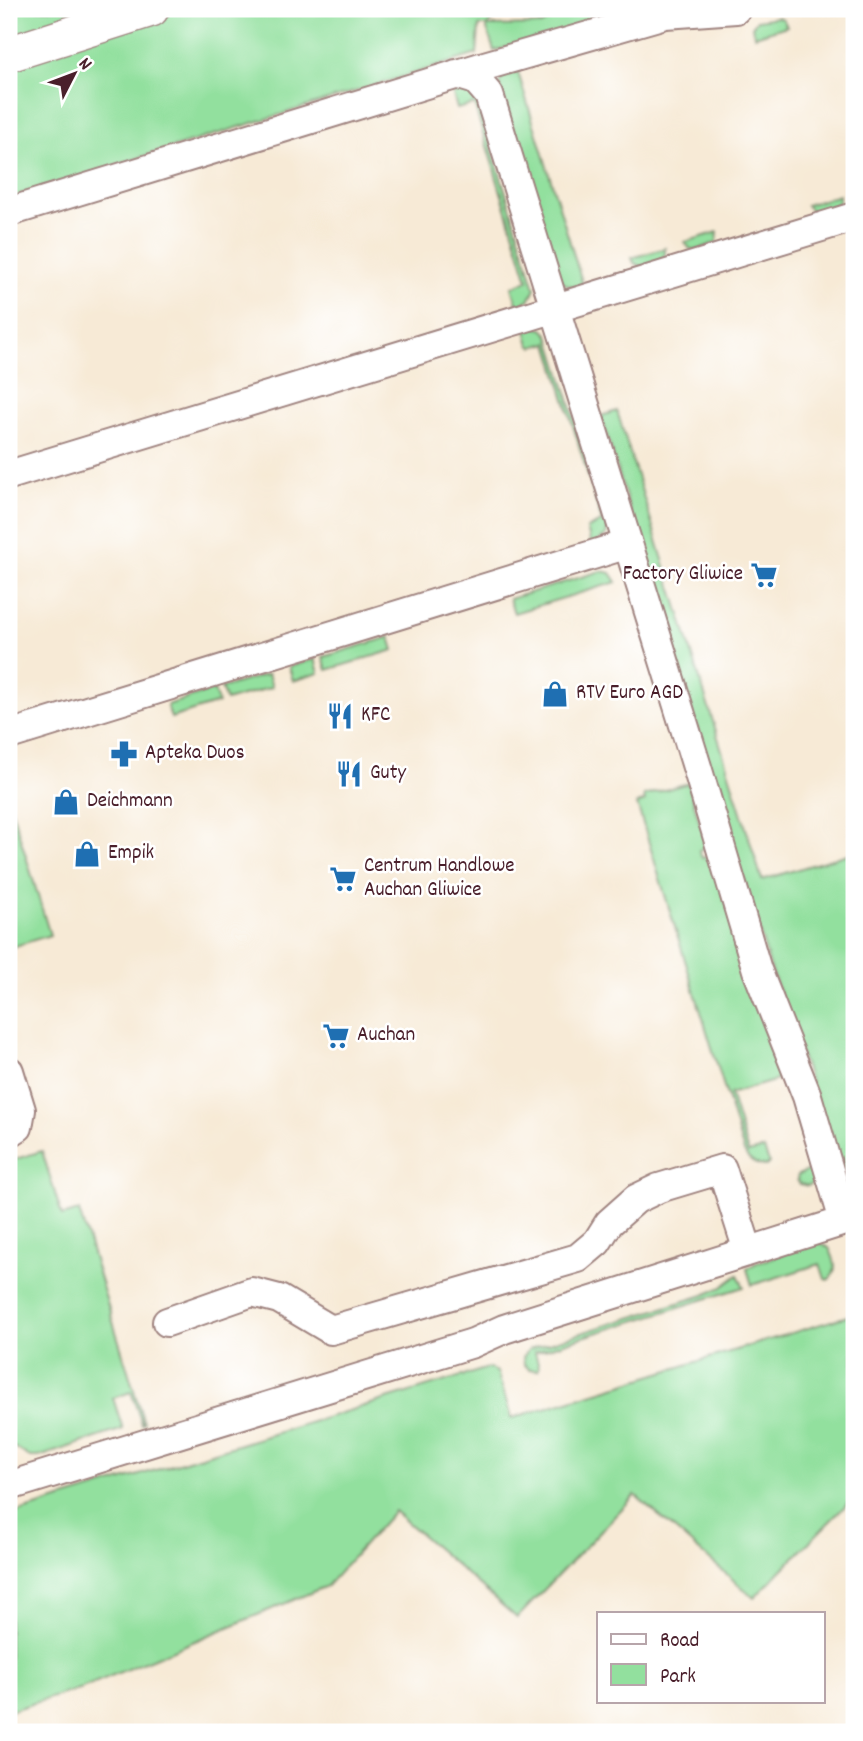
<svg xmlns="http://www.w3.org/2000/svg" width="863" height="1741" viewBox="0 0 863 1741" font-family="Dekko,sans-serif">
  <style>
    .green { fill: #92e09e; stroke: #6e8064; stroke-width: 2 }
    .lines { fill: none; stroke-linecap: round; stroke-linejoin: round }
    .minor-casing { stroke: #a08480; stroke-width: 32 }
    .major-casing { stroke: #a08480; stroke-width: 38 }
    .minor { stroke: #fff; stroke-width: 28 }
    .major { stroke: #fff; stroke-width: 35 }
    .labels { text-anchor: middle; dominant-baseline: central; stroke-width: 5; stroke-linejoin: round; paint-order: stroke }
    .poi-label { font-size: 21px; fill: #4a1f2b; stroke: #fff; text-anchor: start }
  </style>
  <rect width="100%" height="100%" fill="#fff"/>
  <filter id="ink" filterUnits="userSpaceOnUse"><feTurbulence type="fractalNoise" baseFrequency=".0143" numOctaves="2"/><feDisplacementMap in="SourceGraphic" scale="14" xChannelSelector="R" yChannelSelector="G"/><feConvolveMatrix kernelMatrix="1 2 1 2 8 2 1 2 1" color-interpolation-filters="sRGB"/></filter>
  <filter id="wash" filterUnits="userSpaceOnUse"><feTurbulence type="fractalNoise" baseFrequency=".00686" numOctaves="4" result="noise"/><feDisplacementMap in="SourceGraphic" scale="28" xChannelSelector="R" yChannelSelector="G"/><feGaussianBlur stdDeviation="1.57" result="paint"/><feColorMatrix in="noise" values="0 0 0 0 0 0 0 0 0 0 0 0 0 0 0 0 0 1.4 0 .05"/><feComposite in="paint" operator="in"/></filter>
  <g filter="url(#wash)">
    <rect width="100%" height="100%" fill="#f7ead6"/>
    <path class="green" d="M9,9H502L487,26L541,25L569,9H640L494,51L486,26H479L477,54L9,198Z
      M778,17L783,19L787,26L755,36L752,27L757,20Z
      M517,69L583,285C573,288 564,286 558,277L499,83L505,73Z
      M459,88L476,96L535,288L530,299L520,305L517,304L512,287L528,280L474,104L457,109L452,90Z
      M839,195V202L833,209L813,213L806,205Z
      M718,232L717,242L698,250L690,249L685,242Z
      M665,248V255L658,262L642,267L634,263L632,258Z
      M533,327L543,329L549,335L608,526L606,536L591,545L587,528L602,522L548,343L533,347L530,345L526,330Z
      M617,411L762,880L854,852V1199L849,1195L770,966L601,416Z
      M601,571L611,573L617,582L514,613L509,599Z
      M390,637L394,650L327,670L323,657Z
      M315,659L319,673L293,681L289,667Z
      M268,674L272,687L226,701L221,688Z
      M214,690L218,703L171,718L167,705Z
      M688,783L707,847L699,850L702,858L710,856L787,1078L817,1174L815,1182L808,1186L800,1184L797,1180L798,1175L812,1169L784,1078L730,1094L748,1153L764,1149L769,1163L766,1166C756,1165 749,1162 744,1152L637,804L645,801L644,796Z
      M9,801L50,935L9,948Z
      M42,1151L62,1216L79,1211L144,1423L142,1424L131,1392L113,1398L123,1429L39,1457H30L9,1444V1161Z
      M819,1242L829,1248C835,1260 839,1271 828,1280L825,1279L820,1264L752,1285L747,1269L756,1263Z
      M738,1275L744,1287L535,1352L539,1367L538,1370L529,1369L524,1364L523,1357L529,1349L704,1295L722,1287Z
      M854,1314V1497L754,1598L635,1495L517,1618L394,1511L327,1586L82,1688L9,1711V1515L488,1368L497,1372L512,1418Z"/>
  </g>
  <g filter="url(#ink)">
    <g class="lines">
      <g class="minor-casing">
        <path id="minor" d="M456,74L476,80L489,95L697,767L757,970L807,1096L844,1221
          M9,212L481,67L665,14L736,9
          M9,475L854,217
          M9,735L628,544
          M9,1071L21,1110L18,1127L9,1133
          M167,1322L252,1292L279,1299L331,1330L578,1258L597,1242L609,1223L636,1199L659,1188L722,1169L748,1251
          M9,1486L473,1343L504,1329L854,1218"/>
      </g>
      <g class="major-casing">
        <path id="major" d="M9,54L151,9"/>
      </g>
      <use href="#minor" class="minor"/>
      <use href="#major" class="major"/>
    </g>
  </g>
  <defs>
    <g id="supermarket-bare" transform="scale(2.1)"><path d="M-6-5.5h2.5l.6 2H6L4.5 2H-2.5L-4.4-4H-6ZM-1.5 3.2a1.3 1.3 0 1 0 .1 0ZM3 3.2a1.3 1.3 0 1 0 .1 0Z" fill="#1f6fb2" stroke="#fff" stroke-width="2.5" paint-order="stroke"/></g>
    <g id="shop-bare" transform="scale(2.1)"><path d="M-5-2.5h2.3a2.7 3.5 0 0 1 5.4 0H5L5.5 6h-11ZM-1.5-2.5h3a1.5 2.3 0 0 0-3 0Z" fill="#1f6fb2" stroke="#fff" stroke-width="2.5" paint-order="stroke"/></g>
    <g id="restaurant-bare" transform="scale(2.1)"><path d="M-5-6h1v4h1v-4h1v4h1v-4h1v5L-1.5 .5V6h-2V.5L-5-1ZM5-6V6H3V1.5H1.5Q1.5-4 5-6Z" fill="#1f6fb2" stroke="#fff" stroke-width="2.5" paint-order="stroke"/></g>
    <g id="pharmacy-bare" transform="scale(2.1)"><path d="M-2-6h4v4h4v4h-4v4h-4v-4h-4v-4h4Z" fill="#1f6fb2" stroke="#fff" stroke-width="2.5" paint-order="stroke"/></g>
  </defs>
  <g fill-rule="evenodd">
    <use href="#supermarket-bare" x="764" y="575"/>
    <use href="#shop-bare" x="555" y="694"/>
    <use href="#restaurant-bare" x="340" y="716"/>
    <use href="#pharmacy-bare" x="124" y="754"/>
    <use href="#restaurant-bare" x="349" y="774"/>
    <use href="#shop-bare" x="66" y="802"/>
    <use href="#shop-bare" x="87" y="854"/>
    <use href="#supermarket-bare" x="343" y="879"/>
    <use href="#supermarket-bare" x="336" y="1036"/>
  </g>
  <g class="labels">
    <g class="poi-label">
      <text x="743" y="575" text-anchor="end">Factory Gliwice</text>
      <text x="576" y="694">RTV Euro AGD</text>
      <text x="361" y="716">KFC</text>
      <text x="145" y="754">Apteka Duos</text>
      <text x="370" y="774">Guty</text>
      <text x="87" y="802">Deichmann</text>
      <text x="108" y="854">Empik</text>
      <text x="364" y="867">Centrum Handlowe<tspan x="364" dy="24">Auchan Gliwice</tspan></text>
      <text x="357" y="1036">Auchan</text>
    </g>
  </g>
  <rect width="863" height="1741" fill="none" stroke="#fff" stroke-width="35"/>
  <rect x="597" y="1612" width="228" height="91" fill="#ffffff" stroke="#b7a5aa" stroke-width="2"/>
  <rect x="611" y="1634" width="35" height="10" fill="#ffffff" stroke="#b7a5aa" stroke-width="2"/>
  <text x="660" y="1646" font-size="21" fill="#4a1f2b">Road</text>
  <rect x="611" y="1664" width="35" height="21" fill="#92e09e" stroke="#b7a5aa" stroke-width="2"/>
  <text x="660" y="1682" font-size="21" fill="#4a1f2b">Park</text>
  <g transform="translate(74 74) rotate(48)" stroke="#ffffff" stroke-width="5" paint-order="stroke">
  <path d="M0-5L12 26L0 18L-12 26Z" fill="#4a1f2b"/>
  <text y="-10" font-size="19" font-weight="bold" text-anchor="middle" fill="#4a1f2b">N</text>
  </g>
</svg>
